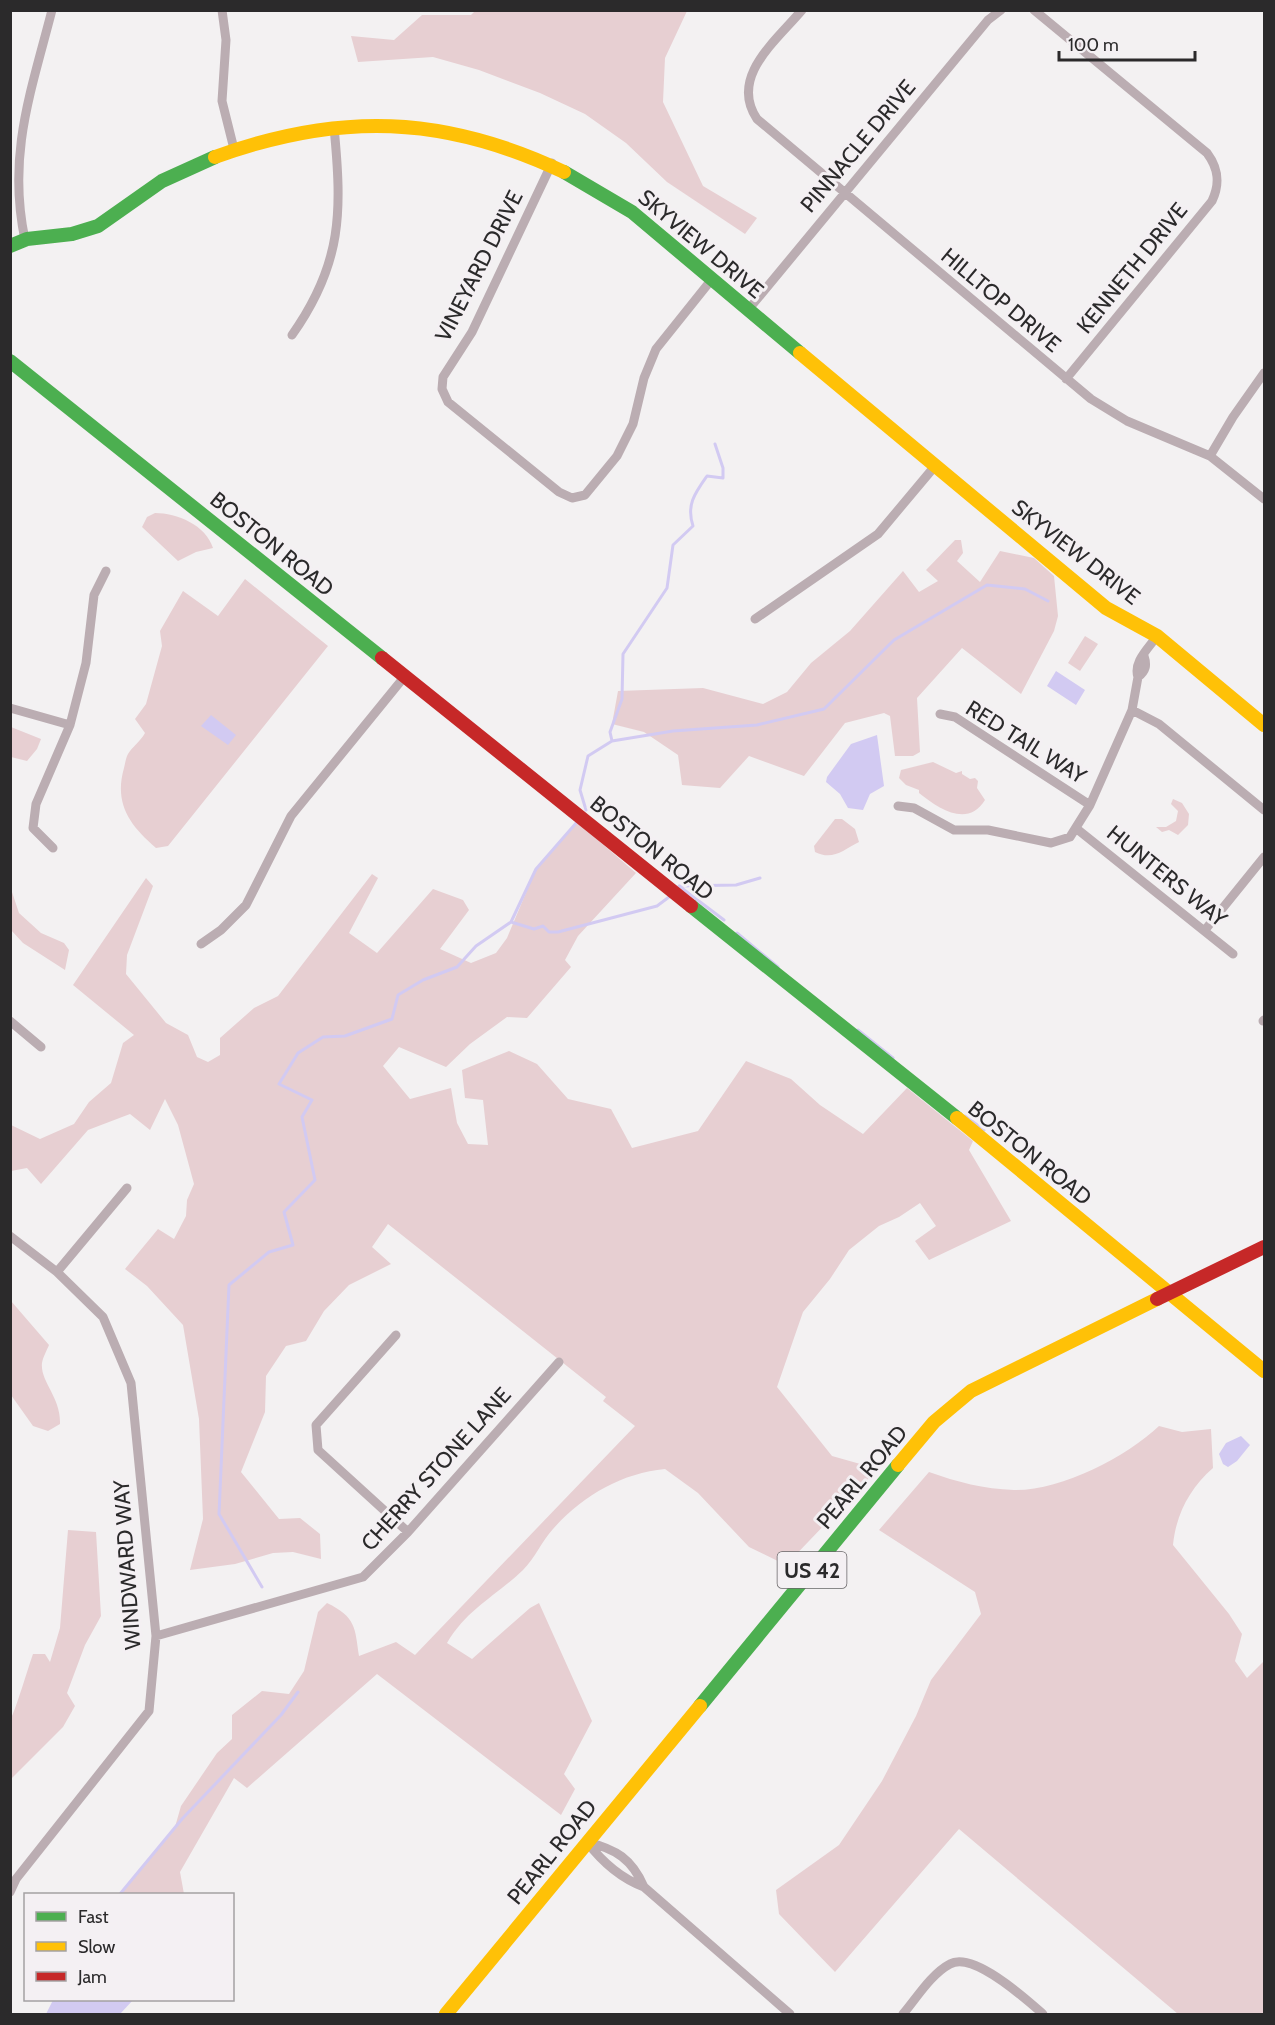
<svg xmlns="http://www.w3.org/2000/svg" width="1275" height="2025" viewBox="0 0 1275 2025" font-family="Cabin,sans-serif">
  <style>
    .green { fill: #e7cfd2 }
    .water { fill: #d2caf2 }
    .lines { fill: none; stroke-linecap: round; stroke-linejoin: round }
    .stream { stroke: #d2caf2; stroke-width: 3 }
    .street { stroke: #bbadb2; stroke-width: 9 }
    .fast { stroke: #4caf50; stroke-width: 14 }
    .slow { stroke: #ffc107; stroke-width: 14 }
    .jam { stroke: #c62828; stroke-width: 14 }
    .labels { text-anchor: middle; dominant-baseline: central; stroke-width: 6; stroke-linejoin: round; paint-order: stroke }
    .shield { fill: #f4f0f3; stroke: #676567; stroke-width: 1.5 }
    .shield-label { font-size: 21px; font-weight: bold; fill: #2b2a2b }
    .street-label { font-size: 22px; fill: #2b2a2b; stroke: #f4f0f3 }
  </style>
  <rect width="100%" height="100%" fill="#f3f1f2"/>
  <path class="green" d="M475,11H687L665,58L663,102L703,186L757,218L745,234L667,182L626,143L585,114L540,93L479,70L433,57L358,62L351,36L394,40L422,15H471Z
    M155,513C177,513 206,525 213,548L196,552L178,561L142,527L147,517Z
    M955,540H961L963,553L957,561L980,582L1000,551L1034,558L1054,576L1058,616L1054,631L1021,694L962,648L917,698L920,752L913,756H895L890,716L884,713L845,723L804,776L749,756L720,788L682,785L678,755L644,732L612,724L618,691L703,688L763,704L787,692L811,663L850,631L903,571L919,592L938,581L926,570Z
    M245,579L328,646L168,846L156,848C129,825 114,803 124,768C125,764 126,757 128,754C132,747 140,742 145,733L135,719L146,704L162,646L160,631L183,591L218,616Z
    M1085,636L1098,644L1080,671L1068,663Z
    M11,727L41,739L37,749L27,761L11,757Z
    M933,762L956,773L962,771V774L970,779L975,778L978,781L977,788L985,800C968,828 939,809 919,793V790L906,785L899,778L901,770Z
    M1173,799L1182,803L1189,814L1188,825L1178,835L1169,830L1162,832L1156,827H1166L1176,821L1178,811L1171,804Z
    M835,819H842L855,829L859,842C843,850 833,861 815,852L814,846Z
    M577,822L636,873L578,936L565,960L571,967L527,1018L507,1017L470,1044L446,1067L399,1047L383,1066L410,1099L451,1088L457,1123L468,1144L488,1145L483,1100L465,1098L462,1070L509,1051L537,1064L568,1099L611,1109L632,1148L698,1131L746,1061L791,1079L820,1105L863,1134L907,1088L973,1141L969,1150L1011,1221L929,1260L915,1241L936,1226L920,1203L899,1217L879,1226L849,1250L830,1279L803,1312L777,1387L832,1456L878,1469L786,1565L749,1547L698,1493L665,1469C622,1473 582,1496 553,1529C542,1541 535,1558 523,1570C495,1597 468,1608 447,1643L472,1659L530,1608L539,1603L592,1721L564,1774L575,1789L561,1815L377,1674L247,1788L234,1778L180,1872L184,1894H120L175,1827L181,1806L217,1753L232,1739V1715L262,1691L289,1694L304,1671L318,1612L327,1603C356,1617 355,1628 359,1656L396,1642L415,1655L635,1426L603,1401L606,1397L388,1224L372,1247L391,1264L349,1285L324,1311L306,1341L286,1346L266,1376L265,1412L241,1472L279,1519L300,1518L320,1534L321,1559L293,1552L273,1553L235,1564L190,1570L203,1519L199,1419L183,1325L147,1286L125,1269L158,1229L174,1239L186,1216L187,1200L194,1184L178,1125L165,1099L150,1130L130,1114L88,1130L41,1184L27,1168L11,1171V1125L40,1139L74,1124L89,1102L111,1083L123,1043L134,1035L73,985L146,878L153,886L127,955L126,974L166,1023L188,1035L197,1057L208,1062L220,1055V1038L254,1008L278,996L372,874L378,878L349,933L377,953L433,889L463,900L469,910L440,949L471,963L496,953L507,938L536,869Z
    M11,889L19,913L41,933L64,943L69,950L65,970L23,943L11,930Z
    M11,1301L49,1345C47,1350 43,1357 42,1363C40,1382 61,1397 60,1424L48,1431L33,1426L11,1395Z
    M1159,1426L1182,1432L1211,1429L1213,1468C1190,1488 1176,1514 1173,1545L1229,1614L1242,1634L1235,1661L1247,1678L1264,1661V2014H1178L959,1829L835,1972L779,1914L776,1890L839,1845L882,1781L916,1716L931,1680L981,1614L975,1592L879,1530L929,1472C957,1482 984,1489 1014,1490C1061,1491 1126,1457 1159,1426Z
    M68,1530L96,1532L101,1616L85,1645L67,1693L75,1706L63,1727L11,1779V1718C15,1712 29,1665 33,1654H45L50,1662L60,1628Z"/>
  <path class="water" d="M1056,671L1085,690L1076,705L1047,686Z
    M211,715L236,735L228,745L201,726Z
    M877,735L884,786L870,794L863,810L848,808L840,794L826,782L827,777L851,744Z
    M1241,1436L1250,1445L1237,1461L1228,1467L1223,1464L1219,1454L1226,1443Z
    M53,2000H133L120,2014H46Z"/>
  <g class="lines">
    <path class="stream" d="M612,741L610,732L622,699L623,654L667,588L673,545L693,526C686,505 695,493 707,476L723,478V468L715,444
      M586,810L580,790L588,756L612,741L673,731L757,725L824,709L894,640L987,585L1025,589L1048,601
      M679,886L736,885L760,878
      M679,886L724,920
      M511,922L534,929L543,926L549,932H558L657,906L669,897
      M737,933L778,967
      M858,1030L893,1058
      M965,1116L984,1130
      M262,1587L219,1514L229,1285L269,1252L293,1245L284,1212L315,1180L302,1117L312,1100L279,1084L298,1053L323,1037L345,1036L392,1019L398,995L423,980L457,967L476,946L511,922L536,869L577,822
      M120,1894L182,1819L281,1715L298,1692"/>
    <path class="street" d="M222,10L226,40L222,101L234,149
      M802,10C776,41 729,77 757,119L1091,399L1127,421L1210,456L1264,499
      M1034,10L1207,153C1219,169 1220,184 1212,201L1066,379
      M552,163L472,332L443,377L442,389L448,402L559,492L572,498L585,495L617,456L633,424L644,378L656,349L712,279
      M25,240C7,155 31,92 52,10
      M748,310L988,20L1001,10
      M292,335C343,263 342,211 334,127
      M1210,456L1233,417L1264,373
      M755,619L878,534L935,466
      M1144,656C1147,665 1146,671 1138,677C1133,662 1148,649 1157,636
      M10,708L70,725
      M1132,710L1159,724L1264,810
      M940,714L955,717L1090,805
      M898,806L914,808L954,830H988L1051,843L1070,837L1090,805L1132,710L1138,677
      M1077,829L1233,954
      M53,848L33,828L36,804L70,725L86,663L94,595L106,571
      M1205,930L1264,857
      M201,944L221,930L246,905L291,816L405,676
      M10,1021L41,1047
      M1263,1021L1264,1020
      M10,1236L57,1272L103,1317L131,1383L156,1636L149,1711L16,1879L10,1892
      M57,1272L127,1188
      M396,1335L316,1425L318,1450L408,1532
      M156,1636L363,1577L408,1532L559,1362
      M587,1842C603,1863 620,1878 644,1887L790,2014
      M587,1842C616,1849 632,1859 644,1887
      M903,2014C916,1999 931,1974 950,1964C973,1951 1026,1999 1043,2014"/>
    <path class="fast" d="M564,172L632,212L800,353
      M10,246L27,239L72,234L98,226L162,181L215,157
      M10,361L382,658
      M691,906L957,1118
      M700,1706L898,1465"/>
    <path class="slow" d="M215,157C339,112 444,115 564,172
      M800,353L1106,608L1157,636L1264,725
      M957,1118L1264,1371
      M898,1465L934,1422L971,1391L1157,1299
      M446,2014L700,1706"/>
    <path class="jam" d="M382,658L691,906
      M1157,1299L1264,1247"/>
  </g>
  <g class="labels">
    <rect class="shield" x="777.5" y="1552" width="69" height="36" rx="4.5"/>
    <g class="shield-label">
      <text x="812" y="1570">US 42</text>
    </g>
    <g class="street-label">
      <text transform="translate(858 146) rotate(-50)">PINNACLE DRIVE</text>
      <text transform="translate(701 244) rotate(40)">SKYVIEW DRIVE</text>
      <text transform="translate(479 266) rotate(-63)">VINEYARD DRIVE</text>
      <text transform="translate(1132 268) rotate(-51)">KENNETH DRIVE</text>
      <text transform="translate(1001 300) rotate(40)">HILLTOP DRIVE</text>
      <text transform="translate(272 544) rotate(39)">BOSTON ROAD</text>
      <text transform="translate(1076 552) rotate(38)">SKYVIEW DRIVE</text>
      <text transform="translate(1026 742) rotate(32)">RED TAIL WAY</text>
      <text transform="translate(652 848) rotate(39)">BOSTON ROAD</text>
      <text transform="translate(1167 876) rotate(39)">HUNTERS WAY</text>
      <text transform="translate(1030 1153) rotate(39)">BOSTON ROAD</text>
      <text transform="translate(436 1469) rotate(-48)">CHERRY STONE LANE</text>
      <text transform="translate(862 1477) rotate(-50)">PEARL ROAD</text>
      <text transform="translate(127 1565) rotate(-94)">WINDWARD WAY</text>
      <text transform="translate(552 1852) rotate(-51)">PEARL ROAD</text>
    </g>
  </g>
  <rect width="1275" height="2025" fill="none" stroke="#2b2a2b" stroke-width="24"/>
  <rect x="24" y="1893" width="210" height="108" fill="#f4f0f3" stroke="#a4a1a3" stroke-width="1.5"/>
  <rect x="36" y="1912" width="30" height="9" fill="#4caf50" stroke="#a4a1a3" stroke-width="1.5"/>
  <text x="78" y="1923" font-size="18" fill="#2b2a2b">Fast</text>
  <rect x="36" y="1942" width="30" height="9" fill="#ffc107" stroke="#a4a1a3" stroke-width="1.5"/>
  <text x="78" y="1953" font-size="18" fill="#2b2a2b">Slow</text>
  <rect x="36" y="1972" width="30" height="9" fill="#c62828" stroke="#a4a1a3" stroke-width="1.5"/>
  <text x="78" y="1983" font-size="18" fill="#2b2a2b">Jam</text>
  <path d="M1059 51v9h136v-9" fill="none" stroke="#2b2a2b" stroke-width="3"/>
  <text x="1068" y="51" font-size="18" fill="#2b2a2b" stroke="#f4f0f3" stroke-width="4.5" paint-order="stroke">100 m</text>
</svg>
